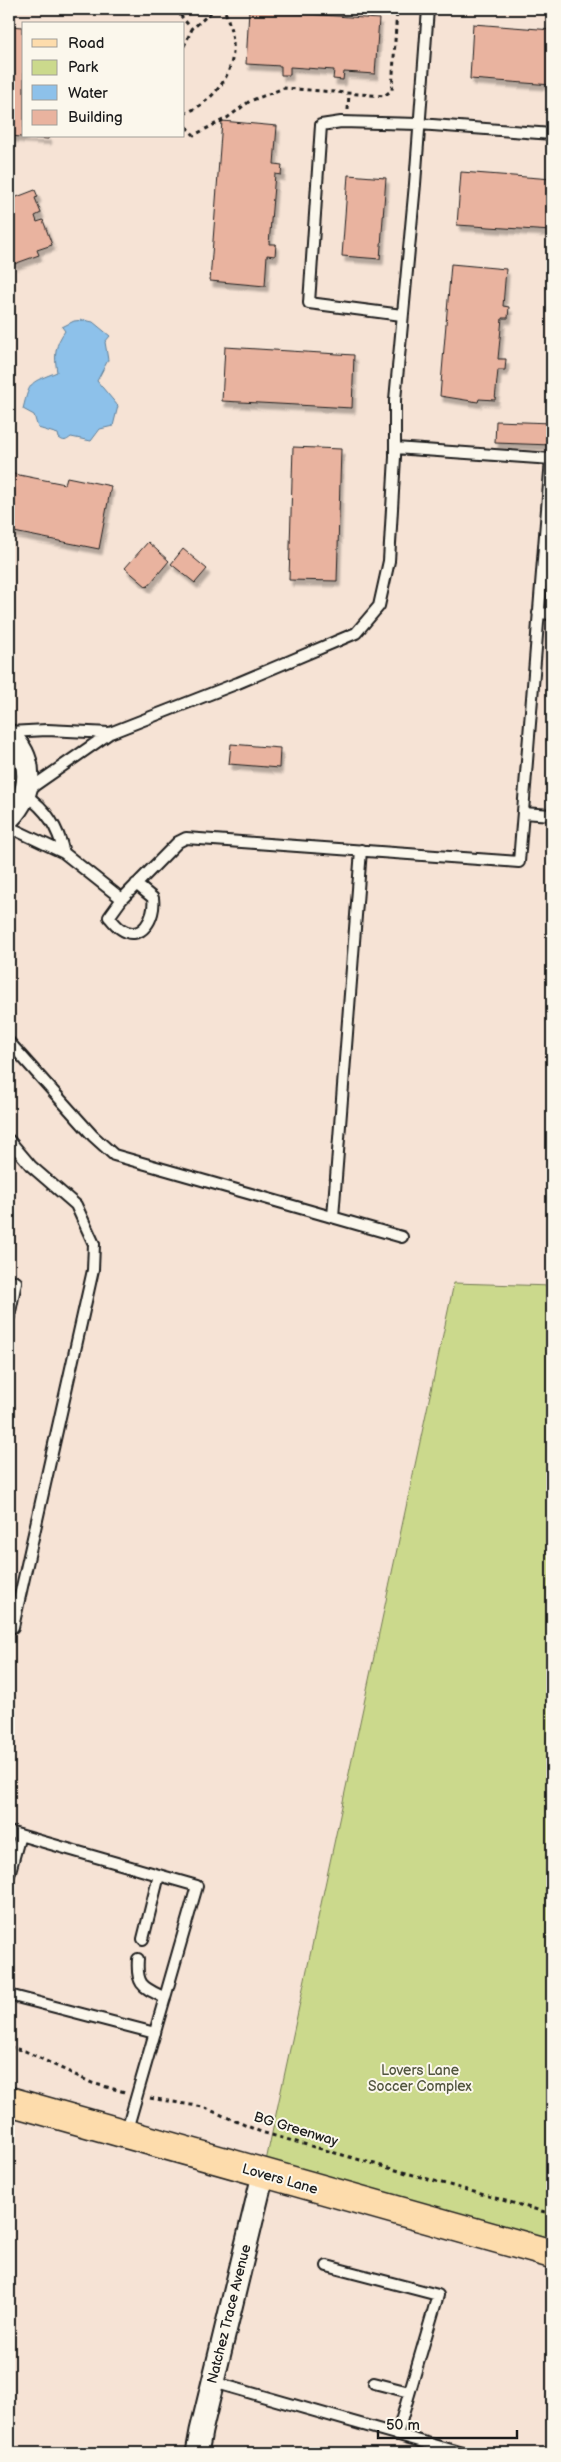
<svg xmlns="http://www.w3.org/2000/svg" width="561" height="2462" viewBox="0 0 561 2462" font-family="'Balsamiq Sans',sans-serif">
  <style>
    .green { fill: #cbd98c; stroke: #747a54 }
    .water { fill: #8dc1ea; stroke: #607f98 }
    .building { fill: #e9b39f; stroke: #1c1c1c; filter: url(#shadow) }
    .lines { fill: none; stroke-linecap: round; stroke-linejoin: round }
    .service-casing { stroke: #1c1c1c; stroke-width: 14 }
    .minor-casing { stroke: #1c1c1c; stroke-width: 25 }
    .primary-casing { stroke: #1c1c1c; stroke-width: 31 }
    .path { stroke: #1c1c1c; stroke-width: 3; stroke-dasharray: 4 4; stroke-linecap: butt }
    .service { stroke: #fbf7ec; stroke-width: 10 }
    .minor { stroke: #fbf7ec; stroke-width: 21 }
    .primary { stroke: #fddcac; stroke-width: 28 }
    .labels { text-anchor: middle; dominant-baseline: central; stroke-width: 4; stroke-linejoin: round; paint-order: stroke }
    .park-label { font-size: 14px; fill: #51553e; stroke: #fbf7ec }
    .street-label { font-size: 14px; fill: #1c1c1c; stroke: #fbf7ec }
  </style>
  <defs>
    <filter id="shadow"><feDropShadow dx="3" dy="5.5" stdDeviation="1" flood-color="#0004"/></filter>
  </defs>
  <rect width="100%" height="100%" fill="#f6e3d5"/>
  <filter id="ink" filterUnits="userSpaceOnUse"><feTurbulence type="fractalNoise" baseFrequency=".02" numOctaves="2"/><feDisplacementMap in="SourceGraphic" scale="10" xChannelSelector="R" yChannelSelector="G"/><feConvolveMatrix kernelMatrix="1 2 1 2 8 2 1 2 1" color-interpolation-filters="sRGB"/></filter>
  <g filter="url(#ink)">
    <path class="green" d="M454,1283L552,1286V2254L263,2175Z"/>
    <path class="water" d="M84,320L93,322L110,336L105,342L108,360L97,381L118,406L113,426L100,429L91,441L71,437C66,441 64,442 59,438L58,434L38,428L34,415L23,409C30,380 30,383 57,372C54,355 55,345 65,331L62,327L74,321Z"/>
    <path class="building" d="M249,10L379,19L375,74L344,72L343,80L333,79L334,70L290,67V75H281V66L246,64Z
      M473,24L552,30V85L470,79Z
      M9,26L22,27V33H24V136H49L48,139L9,136Z
      M222,121L277,126L274,164L282,165L281,175L275,174L269,244H276L275,256L267,255L265,286L210,281Z
      M461,172L552,179V231L457,225Z
      M348,175L386,178L380,259L342,256Z
      M35,190L38,197L35,198L41,213L35,216L37,222L43,220L52,245L37,250L39,255L14,264L12,258L9,260V200Z
      M451,264L506,269L503,306L509,307L508,318H502L498,359H506L505,370H498L495,400L479,399L478,402L440,396Z
      M225,347L354,355L352,408L222,401Z
      M496,421L552,423V445L495,443Z
      M293,447L341,449L337,581L289,580Z
      M9,473L65,484L67,477L111,486L99,549L9,531Z
      M148,542L169,561L147,587L125,568Z
      M183,549L207,569L195,583L171,564Z
      M231,744L280,748L279,768L229,764Z"/>
    <g class="lines">
      <g class="service-casing">
        <path id="service" d="M402,315L309,303L321,125L341,122L419,124L552,134
          M395,448L552,459
          M538,613L552,614
          M9,732L47,730L110,733L28,790
          M110,733L238,683L356,633L379,606L389,561L395,457V400L415,184L428,9
          M523,813L552,815
          M9,827L64,853C58,828 47,809 25,795
          M64,853L122,899L178,842L186,838L519,862L551,459
          M122,899L109,917C113,921 116,926 121,929C141,943 156,918 153,898L136,884
          M9,1042L93,1136L114,1155L402,1237
          M9,1140L31,1166L76,1205L94,1244L93,1270L13,1627
          M333,1217L361,850
          M9,1280L16,1282L9,1317
          M9,1832L197,1886L126,2133
          M9,1875L20,1835
          M143,1939L159,1875
          M138,1959C136,1986 143,1987 165,1998
          M9,1995L155,2033
          M327,2266L438,2295L397,2435
          M213,2382L462,2453
          M374,2383L409,2392"/>
      </g>
      <g class="minor-casing">
        <path id="minor" d="M9,735C35,760 33,793 9,818
          M197,2453L201,2431L263,2175"/>
      </g>
      <g class="primary-casing">
        <path id="primary" d="M9,2101L552,2254"/>
      </g>
      <path class="path" d="M175,9L192,29
        M184,46L192,29L215,9
        M348,110L349,93
        M184,114C219,99 242,65 230,27C228,20 227,14 223,9
        M184,119L188,129L194,135L227,118L250,101L284,88L384,96L392,90L397,9
        M9,2047L25,2051L92,2083L125,2092
        M150,2098L203,2107L261,2132L552,2214"/>
      <use href="#service" class="service"/>
      <use href="#minor" class="minor"/>
      <use href="#primary" class="primary"/>
    </g>
  </g>
  <g class="labels">
    <g class="park-label">
      <text x="420" y="2070">Lovers Lane<tspan x="420" dy="16">Soccer Complex</tspan></text>
    </g>
    <g class="street-label">
      <text transform="translate(296 2129) rotate(17)">BG Greenway</text>
      <text transform="translate(280 2179) rotate(16)">Lovers Lane</text>
      <text transform="translate(229 2314) rotate(-76)">Natchez Trace Avenue</text>
    </g>
  </g>
  <rect width="561" height="2462" fill="none" stroke="#fbf7ec" stroke-width="30"/>
  <rect x="15" y="15" width="531" height="2432" fill="none" stroke="#1c1c1c" stroke-width="2" filter="url(#ink)"/>
  <rect x="22" y="22" width="162" height="115" fill="#fbf7ec" stroke="#a29f99"/>
  <rect x="32" y="39" width="25" height="8" fill="#fddcac" stroke="#a29f99"/>
  <text x="68" y="48" font-size="15" fill="#1c1c1c">Road</text>
  <rect x="32" y="60" width="25" height="15" fill="#cbd98c" stroke="#a29f99"/>
  <text x="68" y="72" font-size="15" fill="#1c1c1c">Park</text>
  <rect x="32" y="85" width="25" height="15" fill="#8dc1ea" stroke="#a29f99"/>
  <text x="68" y="98" font-size="15" fill="#1c1c1c">Water</text>
  <rect x="32" y="110" width="25" height="15" fill="#e9b39f" stroke="#a29f99"/>
  <text x="68" y="122" font-size="15" fill="#1c1c1c">Building</text>
  <path d="M378 2430v8h139v-8" fill="none" stroke="#1c1c1c" stroke-width="2.5"/>
  <text x="386" y="2430" font-size="15" fill="#1c1c1c" stroke="#fbf7ec" stroke-width="4" paint-order="stroke">50 m</text>
</svg>
